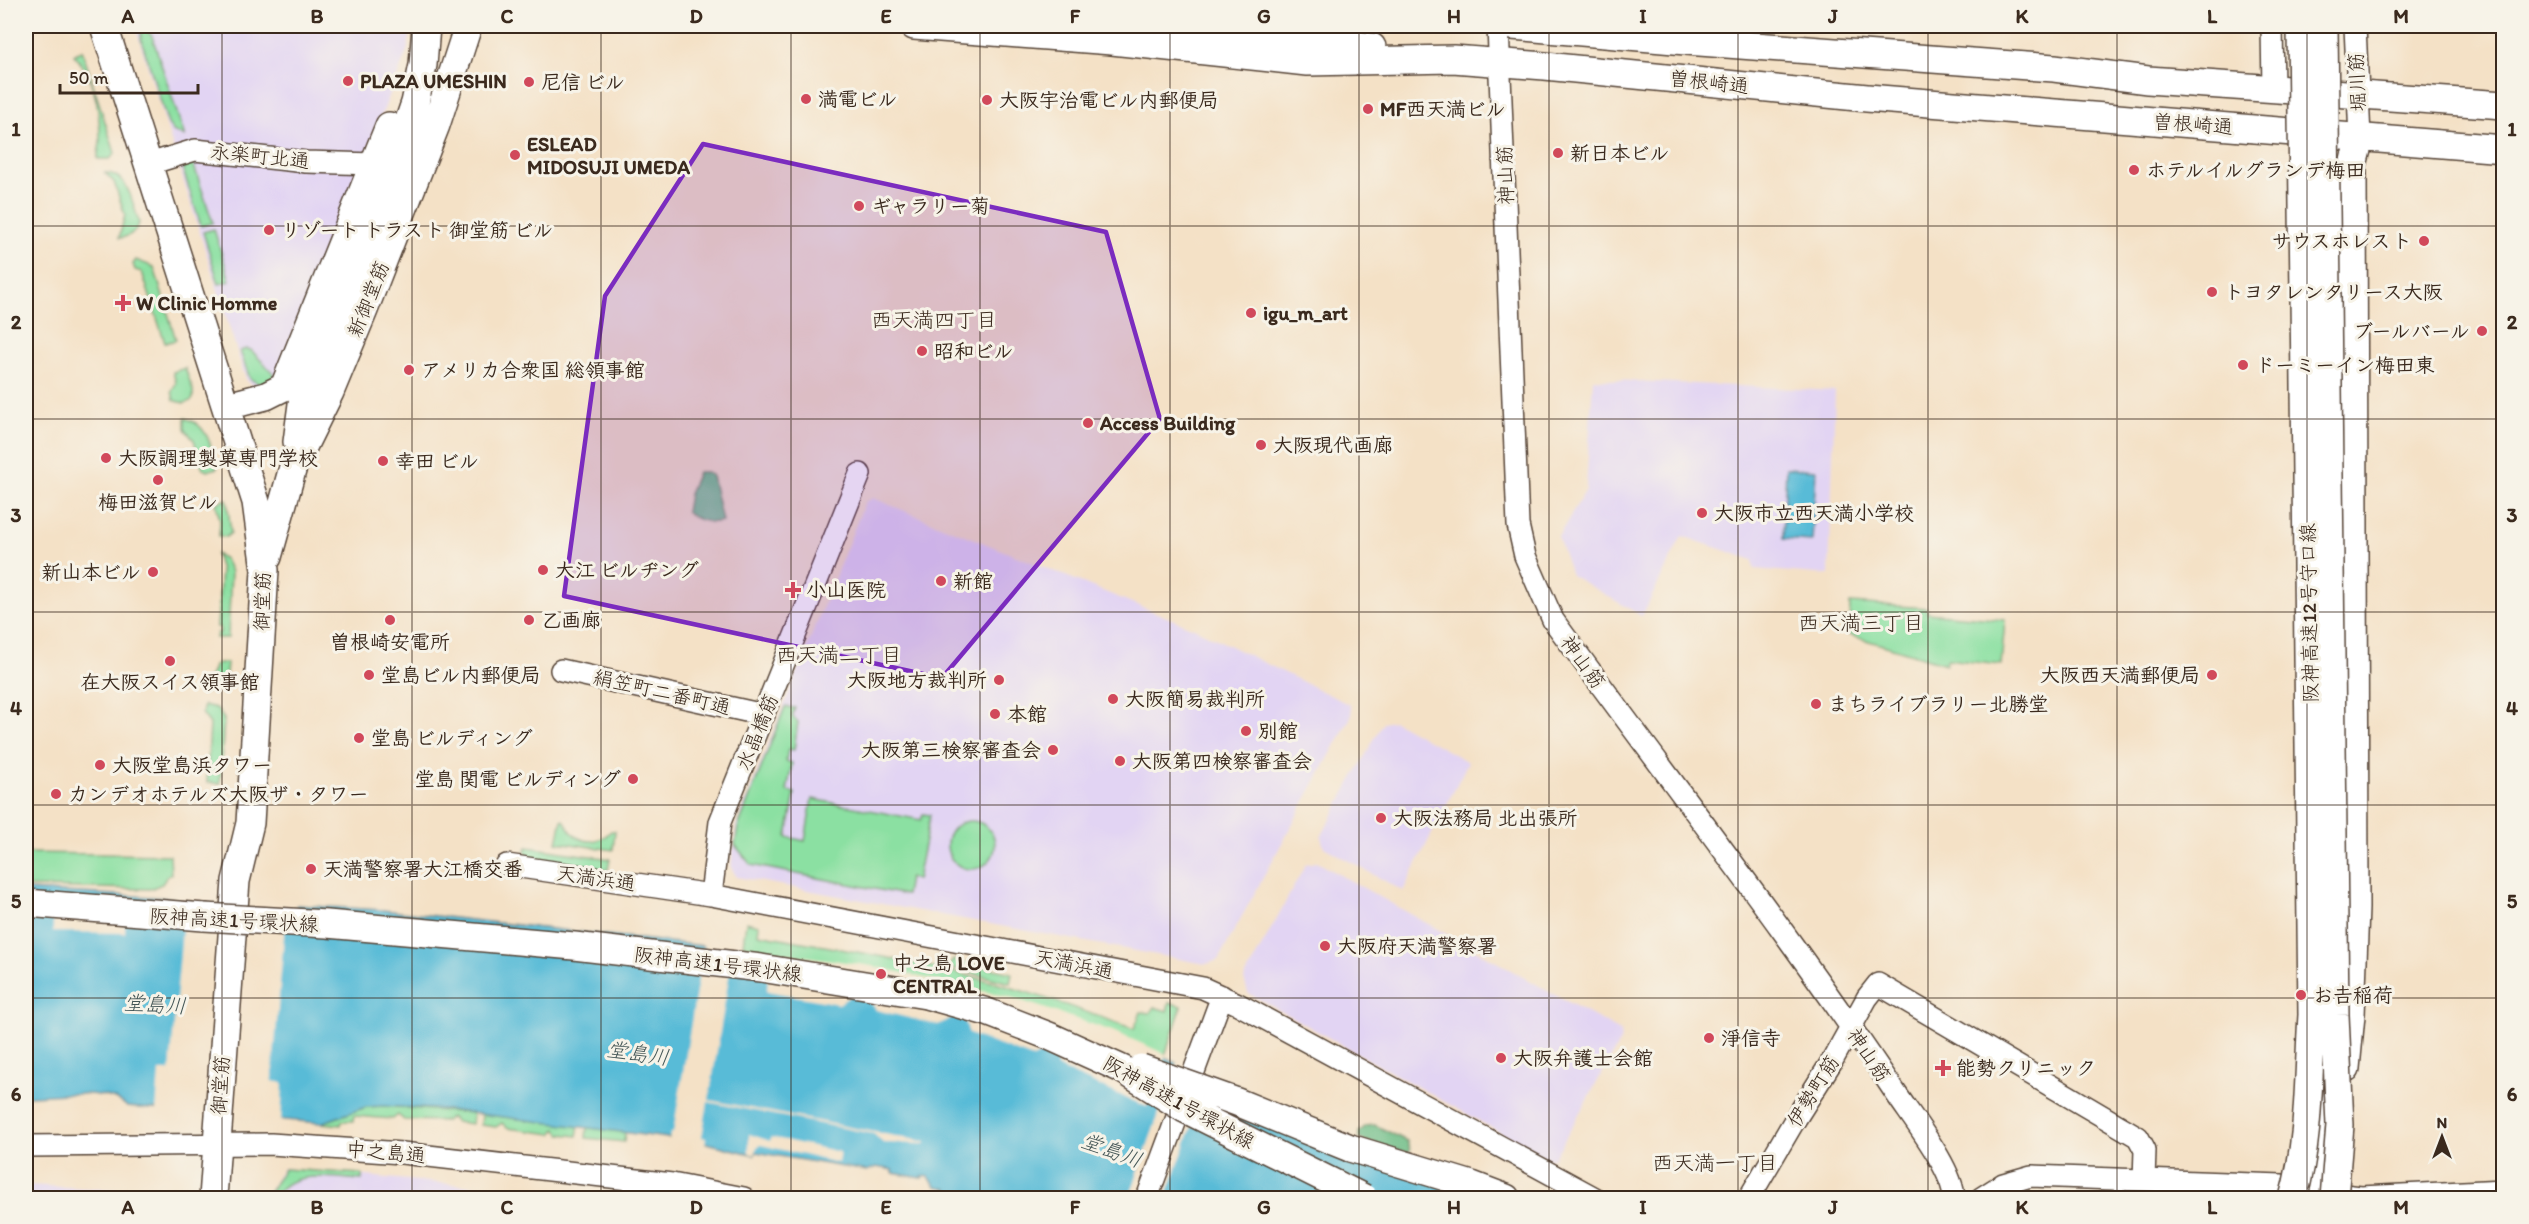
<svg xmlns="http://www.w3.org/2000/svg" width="2529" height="1224" viewBox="0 0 2529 1224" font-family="Itim,'Klee One',sans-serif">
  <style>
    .built { fill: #e2d4f3 }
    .green { fill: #8be0a2; stroke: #638560; stroke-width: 1.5 }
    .forest { fill: #70be88; stroke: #567453; stroke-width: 1.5 }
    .water { fill: #58bbd7; stroke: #4a727a; stroke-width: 1.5 }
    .pier { fill: #f4e1c6 }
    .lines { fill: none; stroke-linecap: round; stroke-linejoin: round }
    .secondary-casing { stroke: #574537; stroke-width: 24 }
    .highway-casing { stroke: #574537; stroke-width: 30 }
    .secondary { stroke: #fff; stroke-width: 21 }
    .highway { stroke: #fff; stroke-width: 27 }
    .highway-bridge-casing { stroke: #574537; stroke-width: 30; stroke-linecap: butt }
    .highway-bridge { stroke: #fff; stroke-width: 27 }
    .marked { fill: #7b2cbf; fill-opacity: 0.2; stroke: #7b2cbf; stroke-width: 4.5; stroke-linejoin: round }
    .grid { fill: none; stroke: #3b2a1e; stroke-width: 1.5; stroke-opacity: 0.55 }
    .poi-dot { fill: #d1495b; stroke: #f7f3e8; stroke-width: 2 }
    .labels { text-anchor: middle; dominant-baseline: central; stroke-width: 6; stroke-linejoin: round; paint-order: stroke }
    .poi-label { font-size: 20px; font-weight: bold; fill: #3b2a1e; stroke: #f7f3e8; text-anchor: start }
    .street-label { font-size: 20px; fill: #3b2a1e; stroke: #f7f3e8 }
    .neighbourhood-label { font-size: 21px; fill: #3b2a1e; stroke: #f7f3e8 }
    .water-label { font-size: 21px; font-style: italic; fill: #445656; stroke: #f7f3e8 }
    .neatline { fill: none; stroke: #3b2a1e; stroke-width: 2 }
    .grid-label { font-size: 20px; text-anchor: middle; font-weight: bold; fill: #3b2a1e }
  </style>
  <rect width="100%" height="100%" fill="#f7f3e8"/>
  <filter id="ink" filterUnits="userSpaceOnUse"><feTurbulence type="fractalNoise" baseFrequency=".0167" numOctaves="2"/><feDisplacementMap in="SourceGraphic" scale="12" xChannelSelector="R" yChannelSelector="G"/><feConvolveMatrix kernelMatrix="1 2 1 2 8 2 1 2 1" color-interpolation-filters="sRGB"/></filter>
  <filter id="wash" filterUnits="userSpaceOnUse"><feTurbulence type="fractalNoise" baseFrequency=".008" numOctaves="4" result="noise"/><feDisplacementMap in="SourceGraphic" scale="24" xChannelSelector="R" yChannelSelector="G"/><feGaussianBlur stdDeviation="1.35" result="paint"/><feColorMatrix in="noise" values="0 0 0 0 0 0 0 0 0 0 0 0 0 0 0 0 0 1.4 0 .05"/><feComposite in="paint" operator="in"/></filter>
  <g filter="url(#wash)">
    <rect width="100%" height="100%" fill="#f4e1c6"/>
    <path class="built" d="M135,26H405L410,37L407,51L278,378L257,388L247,381L242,367Z
      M1593,379L1835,391L1829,575L1754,569L1753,560L1682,536L1642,616L1571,575L1558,537L1586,490Z
      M873,498L1196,629L1350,705L1352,715L1218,960L1206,964L737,877L731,868L736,825L865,502Z
      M1394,721L1468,762L1403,891L1324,847L1321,837L1383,723Z
      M1317,862L1620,1031L1621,1040L1554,1158L1548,1159L1248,993L1244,979L1306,864Z
      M283,1168L596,1198H264Z
      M26,1185L136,1191L143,1198H26Z"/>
    <path class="green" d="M141,31H147L152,36L185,137L173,131L168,124L141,39Z
      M82,50L115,153L110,159H98C97,152 100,148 100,141C100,111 95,77 74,55Z
      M192,160L213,223L201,226L183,170L184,165Z
      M105,173C129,173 133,205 139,223C136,232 129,237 119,238L125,215L114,182Z
      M214,229L230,281L219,284L203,232Z
      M136,260L154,267L176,340L165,343L142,272L135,270L133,264Z
      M246,349L251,350L274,374L275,380L261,385L250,379L240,351Z
      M185,368L193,390V399C186,405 182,403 174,400L172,391L176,383L173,372Z
      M185,418C209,425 211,447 217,468L207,471L203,469L194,440L185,429Z
      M227,499L231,533L226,537L219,536L220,521L216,503Z
      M216,554L225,559L231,572L228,638H216L217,633H220V627H217L221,570Z
      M1850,603L1927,608V613L2005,620L2001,665L1947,659L1946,664L1849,635Z
      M218,663H227C226,680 224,692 204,692C205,680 213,676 214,665Z
      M204,705L216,708L224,719L220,784L207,782L210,724L202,713Z
      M785,707L795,708L792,716L798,722L794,750L788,749L786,761L792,763L787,791L795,793L787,837L805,841L812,799L921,820L923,814L930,815L917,880L909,878L906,895L751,865L735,845L738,827Z
      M562,820L565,821C573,841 594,849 611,831H615L613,850L557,842Z
      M947 845a24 24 0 1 1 48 0a24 24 0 1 1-48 0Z
      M527,847L610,859L608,870L529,859L525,851Z
      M26,853L170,855L171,874L168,875L162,884L150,889L26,887Z
      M746,922L759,925L758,934C830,947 903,959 973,977C1028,991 1081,1010 1134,1029L1141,1012L1150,1013L1154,1007L1167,1011L1169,1003L1182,1006L1147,1107L767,991L770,951L743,945Z
      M953,960L1012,973L1010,983L948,967Z
      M383,1106L473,1113L472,1124L456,1122L451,1117L446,1121L404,1120L398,1115L393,1119L354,1116L353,1121H342L341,1125L321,1123L366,1107Z
      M482,1114L579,1126L577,1136L561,1134L556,1129L552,1134L507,1128L502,1123L496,1127L481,1125Z
      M587,1127L625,1132L624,1142L586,1138Z
      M284,1169L362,1174V1180C333,1179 291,1167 274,1198H265Z"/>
    <path class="forest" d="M698,472H707L712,476L722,521C711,525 695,519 686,512L689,494Z
      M1375,1125L1407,1141L1410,1150L1408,1153L1359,1139V1132L1366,1126Z"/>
    <path class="water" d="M1786,468L1816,470L1812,541L1783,539Z
      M26,890L383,910L757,952L872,969L1111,1034L1306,1121L1464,1198H959L947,1196L948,1189L936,1186L929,1177L922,1176V1178L893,1173V1170L876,1167L867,1171L756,1152L755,1155L707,1143L448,1110L383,1106L366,1107L321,1123L127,1107C108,1086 53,1096 26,1096Z"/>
    <path class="pier" d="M174,895L296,902L295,925L285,924L272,1081L283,1083L281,1121L156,1111L159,1071H170L183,918L172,916Z
      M53,911L125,912V933L53,932Z
      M704,943L734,946L709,1100L926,1142L925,1144L883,1143L874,1134L708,1102L702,1137L706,1138L705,1146L669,1141L670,1133H673Z
      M769,951L872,966L1013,998L1112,1031L1166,1054L1147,1107L1057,1067V1060L1041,1054L1033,1058L969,1034L965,1021L952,1018L938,1025L876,1010L867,997L853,994L839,1004L767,991Z
      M1178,1059L1211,1074L1166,1198H1129Z
      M749,1134L770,1141L771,1137L840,1152L838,1163L761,1145L757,1147L755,1155L749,1153Z"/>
  </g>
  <g filter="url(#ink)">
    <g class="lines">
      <g class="secondary-casing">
        <path id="secondary" d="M1498,26L1518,525L1525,556L1553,620C1667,777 1787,930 1895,1092C1912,1118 1953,1169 1954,1198
          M2272,26L2273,89
          M2355,26L2360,138
          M149,164L195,150L306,162L374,164
          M561,670L764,715
          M507,865L711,895L1203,988L1238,1004L1595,1198
          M711,895L720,822L860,474
          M26,1146L271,1144L402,1153L672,1184L744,1198
          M2318,1192L2320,1100
          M1147,1198L1222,996
          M1749,1198L1793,1123L1832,1061L1867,998L1878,984L2138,1137L2145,1150L2144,1180
          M1981,1198L2003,1184L2031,1176L2282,1185L2318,1192L2361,1197L2504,1190"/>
      </g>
      <g class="highway-casing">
        <path id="highway" d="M104,26L256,502L265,570L250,823L236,881L213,1198
          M914,26L1112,41L1307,62L1453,59L1545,66L1867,98L2504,149
          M1168,26L1301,37L1372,47
          M1512,26L1686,41L2054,68L2148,80L2504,105
          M284,387L389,126
          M227,406L266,396L284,387
          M297,442L304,389L384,193L415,103L423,65L426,26
          M268,557L293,467L330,392L364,310L436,125L468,26
          M26,903L204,917
          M2346,1068L2351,1015L2355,908L2353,165L2360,138
          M1350,1148L1472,1185L1506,1198"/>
      </g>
      <use href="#secondary" class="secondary"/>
      <use href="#highway" class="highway"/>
      <g class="highway-bridge-casing">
        <path id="highway-bridge" d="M2324,26L2335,1015L2340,1125L2334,1198
          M204,917L327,924L574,946L761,968L926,995L987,1012L1049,1036L1122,1069L1185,1109L1364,1198
          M1141,1068L1237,1102L1350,1148
          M2293,1198C2310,1140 2308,1075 2312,1015L2301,26"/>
      </g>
      <use href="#highway-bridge" class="highway-bridge"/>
    </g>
  </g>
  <path class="marked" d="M703,144L1106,232L1160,419L942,678L564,596L605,296Z"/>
  <path class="grid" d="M222,26V1198M412,26V1198M601,26V1198M791,26V1198M980,26V1198M1170,26V1198M1359,26V1198M1549,26V1198M1738,26V1198M1928,26V1198M2117,26V1198M2307,26V1198M26,226H2504M26,419H2504M26,612H2504M26,805H2504M26,998H2504"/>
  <g class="poi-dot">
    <circle cx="348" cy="81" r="6"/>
    <circle cx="529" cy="82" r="6"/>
    <circle cx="806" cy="99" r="6"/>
    <circle cx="987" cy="100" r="6"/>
    <circle cx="1368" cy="109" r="6"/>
    <circle cx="1558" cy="153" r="6"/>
    <circle cx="515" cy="155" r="6"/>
    <circle cx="2134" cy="170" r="6"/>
    <circle cx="859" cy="206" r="6"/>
    <circle cx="269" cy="230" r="6"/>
    <circle cx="2424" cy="241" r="6"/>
    <circle cx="2212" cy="292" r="6"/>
    <path d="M120 294h6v6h6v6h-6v6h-6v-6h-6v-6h6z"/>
    <circle cx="1251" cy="313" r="6"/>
    <circle cx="2482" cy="331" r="6"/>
    <circle cx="922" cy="351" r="6"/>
    <circle cx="2243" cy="365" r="6"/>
    <circle cx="409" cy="370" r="6"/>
    <circle cx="1088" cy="423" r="6"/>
    <circle cx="1261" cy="445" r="6"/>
    <circle cx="106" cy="458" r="6"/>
    <circle cx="383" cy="461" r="6"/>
    <circle cx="158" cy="480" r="6"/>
    <circle cx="1702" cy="513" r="6"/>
    <circle cx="543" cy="570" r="6"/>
    <circle cx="153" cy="572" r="6"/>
    <circle cx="941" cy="581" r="6"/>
    <path d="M790 581h6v6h6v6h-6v6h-6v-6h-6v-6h6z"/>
    <circle cx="390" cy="620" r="6"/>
    <circle cx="529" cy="620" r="6"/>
    <circle cx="170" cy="661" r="6"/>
    <circle cx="369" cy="675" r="6"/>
    <circle cx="2212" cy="675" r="6"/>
    <circle cx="999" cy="680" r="6"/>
    <circle cx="1113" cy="699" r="6"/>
    <circle cx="1816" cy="704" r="6"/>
    <circle cx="995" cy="714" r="6"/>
    <circle cx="1246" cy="731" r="6"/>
    <circle cx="359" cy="738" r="6"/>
    <circle cx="1053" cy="750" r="6"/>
    <circle cx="1120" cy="761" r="6"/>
    <circle cx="100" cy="765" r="6"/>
    <circle cx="633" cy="779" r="6"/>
    <circle cx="56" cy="794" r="6"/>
    <circle cx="1381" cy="818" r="6"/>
    <circle cx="311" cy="869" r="6"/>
    <circle cx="1325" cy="946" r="6"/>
    <circle cx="881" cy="974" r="6"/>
    <circle cx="2301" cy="995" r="6"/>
    <circle cx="1709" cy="1038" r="6"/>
    <circle cx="1501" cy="1058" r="6"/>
    <path d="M1940 1059h6v6h6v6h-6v6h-6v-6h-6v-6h6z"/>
  </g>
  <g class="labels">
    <g class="poi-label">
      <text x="360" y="81">PLAZA UMESHIN</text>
      <text x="541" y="82">尼信 ビル</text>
      <text x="818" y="99">満電ビル</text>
      <text x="999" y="100">大阪宇治電ビル内郵便局</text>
      <text x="1380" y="109">MF西天満ビル</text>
      <text x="527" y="144">ESLEAD<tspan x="527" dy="23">MIDOSUJI UMEDA</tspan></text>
      <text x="1570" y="153">新日本ビル</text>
      <text x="2146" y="170">ホテルイルグランデ梅田</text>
      <text x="871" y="206">ギャラリー菊</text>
      <text x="281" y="230">リゾート トラスト 御堂筋 ビル</text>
      <text x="2412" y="241" text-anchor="end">サウスホレスト</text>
      <text x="2224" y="292">トヨタレンタリース大阪</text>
      <text x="136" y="303">W Clinic Homme</text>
      <text x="1263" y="313">igu_m_art</text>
      <text x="2470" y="331" text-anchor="end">ブールバール</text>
      <text x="934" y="351">昭和ビル</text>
      <text x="2255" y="365">ドーミーイン梅田東</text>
      <text x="421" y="370">アメリカ合衆国 総領事館</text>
      <text x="1100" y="423">Access Building</text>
      <text x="1273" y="445">大阪現代画廊</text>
      <text x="118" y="458">大阪調理製菓専門学校</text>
      <text x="395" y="461">幸田 ビル</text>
      <text x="158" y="502" text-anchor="middle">梅田滋賀ビル</text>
      <text x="1714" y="513">大阪市立西天満小学校</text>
      <text x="555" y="570">大江 ビルヂング</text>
      <text x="141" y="572" text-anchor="end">新山本ビル</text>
      <text x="953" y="581">新館</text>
      <text x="806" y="590">小山医院</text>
      <text x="541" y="620">乙画廊</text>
      <text x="390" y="642" text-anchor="middle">曽根崎安電所</text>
      <text x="381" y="675">堂島ビル内郵便局</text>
      <text x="2200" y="675" text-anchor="end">大阪西天満郵便局</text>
      <text x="987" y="680" text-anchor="end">大阪地方裁判所</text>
      <text x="170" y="682" text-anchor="middle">在大阪スイス領事館</text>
      <text x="1125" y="699">大阪簡易裁判所</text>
      <text x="1828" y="704">まちライブラリー北勝堂</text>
      <text x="1007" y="714">本館</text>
      <text x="1258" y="731">別館</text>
      <text x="371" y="738">堂島 ビルディング</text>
      <text x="1041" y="750" text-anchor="end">大阪第三検察審査会</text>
      <text x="1132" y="761">大阪第四検察審査会</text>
      <text x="112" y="765">大阪堂島浜タワー</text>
      <text x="621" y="779" text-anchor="end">堂島 関電 ビルディング</text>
      <text x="68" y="794">カンデオホテルズ大阪ザ・タワー</text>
      <text x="1393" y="818">大阪法務局 北出張所</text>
      <text x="323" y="869">天満警察署大江橋交番</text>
      <text x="1337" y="946">大阪府天満警察署</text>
      <text x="893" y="963">中之島 LOVE<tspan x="893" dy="23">CENTRAL</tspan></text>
      <text x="2313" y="995">お𠮷稲荷</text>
      <text x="1721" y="1038">淨信寺</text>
      <text x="1513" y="1058">大阪弁護士会館</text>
      <text x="1956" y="1068">能勢クリニック</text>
    </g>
    <g class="street-label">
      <text transform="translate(1709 82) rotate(6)">曽根崎通</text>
      <text transform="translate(2357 82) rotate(-93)">堀川筋</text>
      <text transform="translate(2193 124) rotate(4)">曽根崎通</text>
      <text transform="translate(260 156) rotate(6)">永楽町北通</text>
      <text transform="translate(1505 175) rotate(-92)">神山筋</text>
      <text transform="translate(368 299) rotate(-68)">新御堂筋</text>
      <text transform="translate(262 601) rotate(-88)">御堂筋</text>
      <text transform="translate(2309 613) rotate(-91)">阪神高速12号守口線</text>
      <text transform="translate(1583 662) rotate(54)">神山筋</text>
      <text transform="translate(662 692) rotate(13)">絹笠町二番町通</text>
      <text transform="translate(757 732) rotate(-68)">水晶橋筋</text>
      <text transform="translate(596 878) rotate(8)">天満浜通</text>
      <text transform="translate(234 920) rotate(3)">阪神高速1号環状線</text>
      <text transform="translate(718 964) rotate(7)">阪神高速1号環状線</text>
      <text transform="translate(1074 964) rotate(11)">天満浜通</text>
      <text transform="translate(1869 1055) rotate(56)">神山筋</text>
      <text transform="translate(220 1085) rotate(-86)">御堂筋</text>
      <text transform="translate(1813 1091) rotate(-58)">伊勢町筋</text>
      <text transform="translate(1179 1102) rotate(29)">阪神高速1号環状線</text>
      <text transform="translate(386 1152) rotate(5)">中之島通</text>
    </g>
    <g class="neighbourhood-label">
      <text x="934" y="319">西天満四丁目</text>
      <text x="1861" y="622">西天満三丁目</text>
      <text x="839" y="654">西天満二丁目</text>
      <text x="1715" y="1162">西天満一丁目</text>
    </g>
    <g class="water-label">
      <text transform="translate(155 1004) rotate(3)">堂島川</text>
      <text transform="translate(638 1053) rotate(8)">堂島川</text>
      <text transform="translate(1112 1150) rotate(20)">堂島川</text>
    </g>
  </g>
  <rect width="2529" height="1224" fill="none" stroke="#f7f3e8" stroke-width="66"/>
  <g transform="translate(2442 1137)" stroke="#f7f3e8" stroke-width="4.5" paint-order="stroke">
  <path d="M0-4.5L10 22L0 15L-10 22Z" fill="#3b2a1e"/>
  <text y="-9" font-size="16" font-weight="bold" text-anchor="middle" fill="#3b2a1e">N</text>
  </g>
  <path d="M60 84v9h138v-9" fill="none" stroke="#3b2a1e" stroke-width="3"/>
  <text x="69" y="84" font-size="18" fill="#3b2a1e" stroke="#f7f3e8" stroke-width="4.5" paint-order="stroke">50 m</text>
  <rect x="33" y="33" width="2463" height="1158" class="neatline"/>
  <g class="grid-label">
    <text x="128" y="23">A</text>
    <text x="317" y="23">B</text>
    <text x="507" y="23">C</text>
    <text x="696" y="23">D</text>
    <text x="886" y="23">E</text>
    <text x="1075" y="23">F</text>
    <text x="1264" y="23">G</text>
    <text x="1454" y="23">H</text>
    <text x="1643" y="23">I</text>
    <text x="1833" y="23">J</text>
    <text x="2022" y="23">K</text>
    <text x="2212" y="23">L</text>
    <text x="2401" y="23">M</text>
    <text x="16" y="136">1</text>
    <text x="2512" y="136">1</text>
    <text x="16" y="329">2</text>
    <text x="2512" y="329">2</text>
    <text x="16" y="522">3</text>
    <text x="2512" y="522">3</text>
    <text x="16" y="715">4</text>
    <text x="2512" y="715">4</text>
    <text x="16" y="908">5</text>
    <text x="2512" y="908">5</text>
    <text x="16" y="1101">6</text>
    <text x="2512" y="1101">6</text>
    <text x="128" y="1214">A</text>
    <text x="317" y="1214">B</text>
    <text x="507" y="1214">C</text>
    <text x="696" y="1214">D</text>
    <text x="886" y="1214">E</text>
    <text x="1075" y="1214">F</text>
    <text x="1264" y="1214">G</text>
    <text x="1454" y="1214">H</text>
    <text x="1643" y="1214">I</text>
    <text x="1833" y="1214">J</text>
    <text x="2022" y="1214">K</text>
    <text x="2212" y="1214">L</text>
    <text x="2401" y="1214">M</text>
  </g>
</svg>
